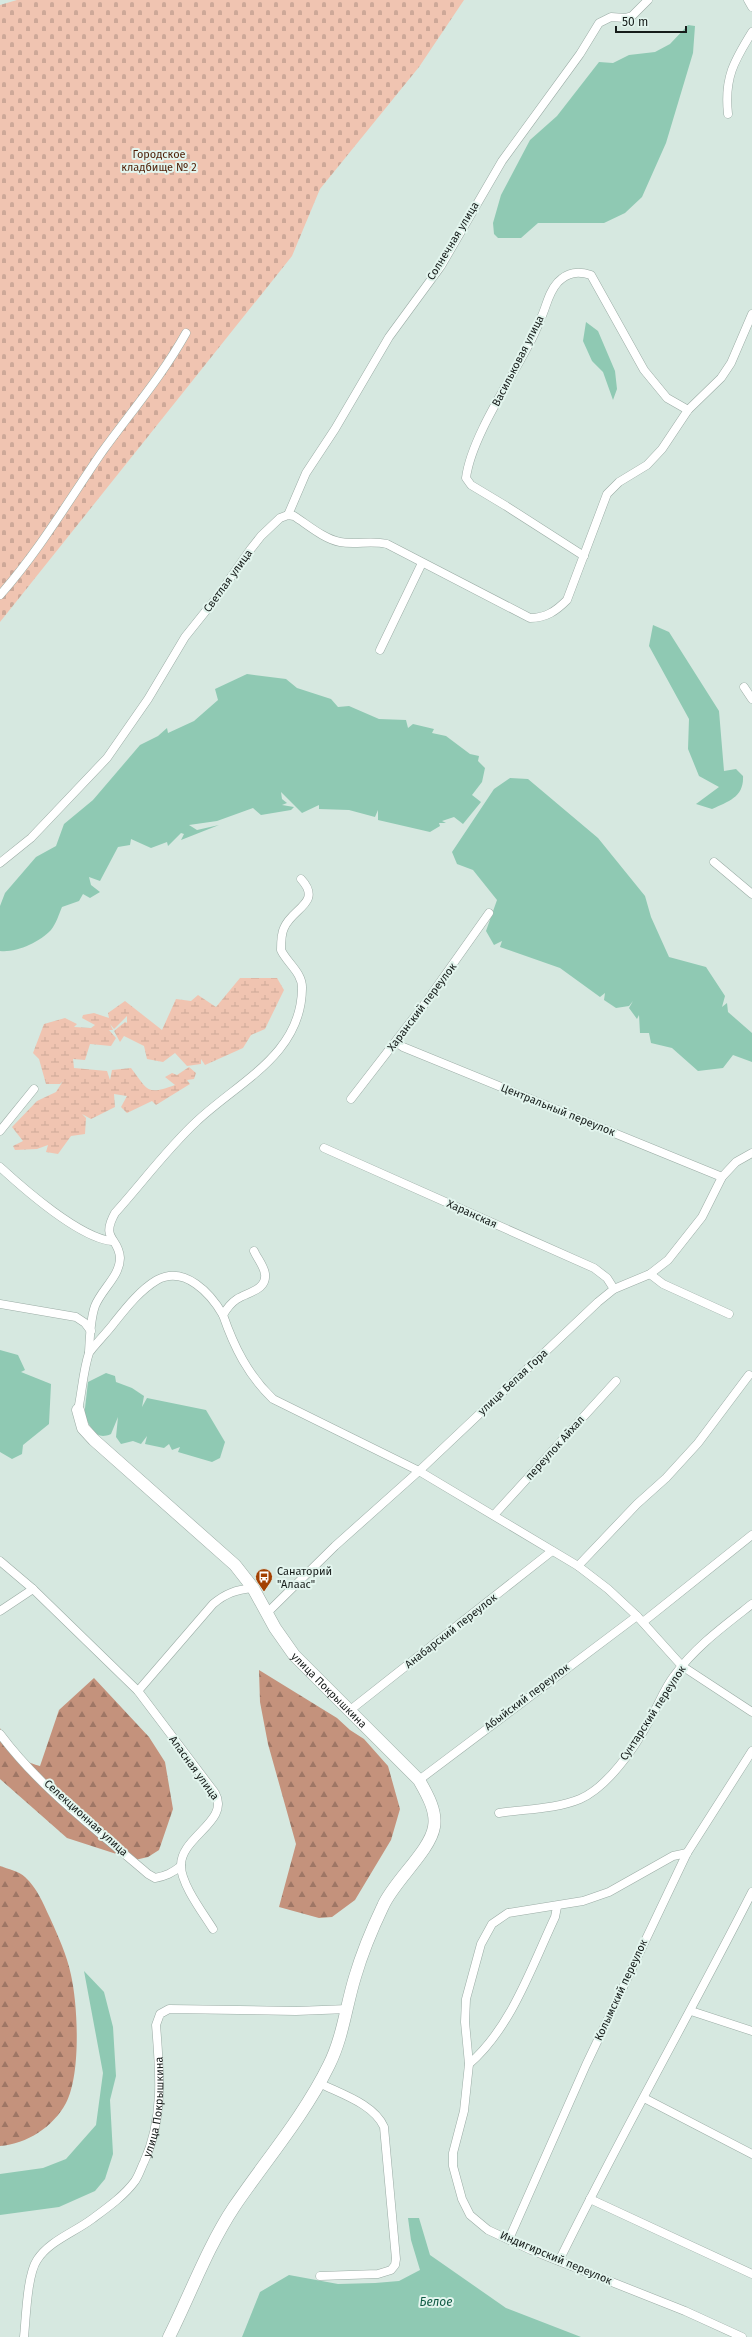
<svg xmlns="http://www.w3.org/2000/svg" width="752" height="2337" viewBox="0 0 752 2337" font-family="'Fira Sans',sans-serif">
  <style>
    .forest { fill: url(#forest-firs) }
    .wetland { fill: url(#wetland-marsh) }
    .cemetery { fill: url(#cemetery-stones) }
    .water { fill: #8fc9b3 }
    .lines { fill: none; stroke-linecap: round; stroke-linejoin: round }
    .street-casing { stroke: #9baca5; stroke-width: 9 }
    .secondary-casing { stroke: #9baca5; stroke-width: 13 }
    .street { stroke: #fff; stroke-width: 8 }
    .secondary { stroke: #fff; stroke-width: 12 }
    .labels { text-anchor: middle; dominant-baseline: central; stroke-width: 4; stroke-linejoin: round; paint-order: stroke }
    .park-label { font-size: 11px; fill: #4d1e06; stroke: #e3f5ee }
    .street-label { font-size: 11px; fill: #161c1a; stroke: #e3f5ee }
    .poi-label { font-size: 11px; fill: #161c1a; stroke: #e3f5ee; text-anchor: start }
    .water-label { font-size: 12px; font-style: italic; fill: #125c46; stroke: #e3f5ee }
  </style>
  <defs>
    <pattern id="forest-firs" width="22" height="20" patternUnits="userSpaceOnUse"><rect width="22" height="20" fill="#c4927c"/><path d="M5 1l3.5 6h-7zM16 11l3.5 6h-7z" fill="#9e7665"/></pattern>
    <pattern id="wetland-marsh" width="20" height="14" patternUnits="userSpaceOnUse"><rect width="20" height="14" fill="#f0c4b1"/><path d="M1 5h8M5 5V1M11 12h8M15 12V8" fill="none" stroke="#cda898"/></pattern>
    <pattern id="cemetery-stones" width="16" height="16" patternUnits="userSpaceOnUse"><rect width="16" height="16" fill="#f0c4b1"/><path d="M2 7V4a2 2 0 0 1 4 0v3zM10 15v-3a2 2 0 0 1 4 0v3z" fill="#cda898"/></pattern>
  </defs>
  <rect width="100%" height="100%" fill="#d6e8e0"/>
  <path class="forest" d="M259,1670L337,1718L350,1730L364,1739L388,1766L400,1809L391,1840L355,1900L332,1917L319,1918L279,1907L296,1844L268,1744L260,1702Z
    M94,1678L149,1737L165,1762L173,1809L159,1850L148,1857L135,1860L67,1838L0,1779V1728C10,1751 15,1759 40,1766L59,1710Z
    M0,1866C8,1869 19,1871 25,1877C37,1888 43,1903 50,1918C58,1936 67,1955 71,1975C78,2006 81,2075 66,2103C53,2127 27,2144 0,2146Z"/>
  <path class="wetland" d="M240,978H277L284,990L265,1029L251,1035L243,1048L205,1065L201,1059V1064L187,1066L175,1053L163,1062L147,1059L144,1046L124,1036L120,1042L114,1031L125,1022L127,1023V1016L114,1029L110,1024L113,1030H109L116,1038L111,1046L90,1044L85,1060L73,1059L74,1068L107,1071L110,1080L112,1070L131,1068C148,1090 146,1096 175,1085L165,1077L172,1073L177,1075L189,1067L196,1073L194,1079L187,1080L190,1084L156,1105L152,1101L127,1113L121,1107L127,1096L114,1094L115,1107L91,1119L82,1114L86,1118L85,1134L71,1136L58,1154L46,1152L48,1145L37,1149L15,1150L13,1146L23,1141L12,1127L37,1101L56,1092L63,1081L60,1084H46L39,1059L33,1053L44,1024L65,1018L77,1024L74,1027L91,1028L95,1025L82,1018L83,1015L94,1013L109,1018L108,1013L125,1001L162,1030L176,999L191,1001L198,995L216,1007Z"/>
  <path class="cemetery" d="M17,0H464L419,67L320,189L292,256L0,622V5Z"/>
  <path class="water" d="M688,25L695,26L693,53L666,143L642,197L625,213L604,223H538L521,238H498L494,234L493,223L501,195L530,140L557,116L599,62L613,63L629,55L655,52L670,44Z
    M586,322L598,331L615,371L617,389L613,400L603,372L592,361L583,341Z
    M653,625L669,632L719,711L724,771L736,769L743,776C744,797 729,801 712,809L696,804L719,787L699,776L688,749L689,719L649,646Z
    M247,674L286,679L297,688L331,699L338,707L349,706L379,719L406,720L408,728L413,724L434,729L432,733L446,736L470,754L479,756L478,761L485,768L482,782L472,795L481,802L463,824L454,817L442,821L446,823H439L440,826L430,832L378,820V810L375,817L349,810L319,809V805L302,813L281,792L282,799L287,803L282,805L294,807L291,810L261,815L253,808L217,821L189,825L197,830L219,825L181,840L184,834L181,833L168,846L167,842L151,848L131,839L130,845L118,847L100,881L89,877L91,885L100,892L90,898L83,894L79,901L62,907C59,914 56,924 51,930C40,942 16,953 0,951V906L5,893L36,857L56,846L64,824L93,800L140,745L158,736L167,728L168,733L194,721L218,700L215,689Z
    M510,778L528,779L598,838L645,896L651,917L669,957L706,967L725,996L722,1007L727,1003L728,1012L752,1033V1062L733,1055L723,1068L698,1071L672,1048L651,1043L649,1033H640L639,1015L637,1019L629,1008L633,1001L629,1006L616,1008L604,1000L605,993L600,997L560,968L500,947L502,941L494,945L486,931L497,900L473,870L457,864L452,852L494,789Z
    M0,1350L18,1355L25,1370L21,1372L51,1384L49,1424L23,1445L22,1454L12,1459L0,1452Z
    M106,1373L115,1376L116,1382L132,1388L144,1396L142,1407L147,1398L206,1410L225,1442L220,1458L212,1462L178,1452L180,1447L172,1450L169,1444L164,1448L145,1444L147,1436L141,1444L133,1441L121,1444L116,1437L118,1417L111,1434C95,1441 93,1428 84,1417L88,1382Z
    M84,1971L104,1992L113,2027L116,2076L110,2100L113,2154L105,2179L95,2191L59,2207L0,2215V2174L43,2168L66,2159L96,2125L103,2073Z
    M408,2218H419L430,2255L506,2308L581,2337H242L260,2292L289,2275L338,2284L375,2283L399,2281L420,2270L411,2240Z"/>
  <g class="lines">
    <g class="street-casing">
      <g id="street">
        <path d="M748,0L752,7"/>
        <path d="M728,114C724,78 734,61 752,32"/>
        <path d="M288,515L306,473L335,429L389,337L441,266L502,161L580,54L599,23L611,17L625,18L632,16L648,0"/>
        <path d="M584,556L506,506L471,485L466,478C471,439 508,384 527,348C532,339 537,328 541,318C547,305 548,293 558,282C568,272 578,271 591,275L644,370L667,398L688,410"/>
        <path d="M0,595C39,551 69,500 102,452C131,412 162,376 186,333"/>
        <path d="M380,650L422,563"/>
        <path d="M744,687L752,699"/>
        <path d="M714,862L752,894"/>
        <path d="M0,863L31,838L107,758L148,699L185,637L217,597L250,550L261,536L280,518L288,515L294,516C308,525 324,539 340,542C356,545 371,540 387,544L530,618C546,618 556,611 567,600L607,494L619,482L647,465L662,449L688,410L721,378L731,363L752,314"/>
        <path d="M396,1042L403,1047L722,1177"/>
        <path d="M351,1099L426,1002L489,913"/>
        <path d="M0,1131L34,1089"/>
        <path d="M324,1148L594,1268L607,1278L614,1289"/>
        <path d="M0,1167C24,1189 80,1238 112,1241"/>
        <path d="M254,1251C257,1258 264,1266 265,1274C267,1290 248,1292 237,1299C231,1303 227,1308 223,1315C234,1347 248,1375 273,1399L419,1471L578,1566L608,1589L637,1616L682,1666L752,1712"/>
        <path d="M650,1274L663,1284L729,1314"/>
        <path d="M0,1304L76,1317L85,1323L91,1331"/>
        <path d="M89,1352C90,1337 90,1320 95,1306C101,1290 120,1276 120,1258C119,1237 100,1240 115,1213C142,1183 167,1149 196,1122C238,1082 301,1055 302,989C303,973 287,963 281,950C281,943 281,934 284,928C292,908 323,903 301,879"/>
        <path d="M78,1410C82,1392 83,1371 89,1353C91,1349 110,1329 114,1323C126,1308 140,1290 157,1280C185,1265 211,1294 223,1315"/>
        <path d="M494,1515L616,1381"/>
        <path d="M0,1561L33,1589L138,1691L215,1793C231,1821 180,1837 181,1866C181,1884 203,1913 213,1929"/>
        <path d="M578,1566L637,1504L666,1478L698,1443L749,1375"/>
        <path d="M0,1611L33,1589"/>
        <path d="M267,1613L335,1546L419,1471L598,1302L614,1289L650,1274L668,1260L702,1217L722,1177L736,1162L752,1153"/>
        <path d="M643,1622L752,1535"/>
        <path d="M138,1691L213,1604C226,1593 236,1590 253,1588"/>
        <path d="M349,1711L552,1551"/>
        <path d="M0,1734C40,1788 97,1830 148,1874L155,1878C166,1876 172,1873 181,1866"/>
        <path d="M419,1780L637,1616"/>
        <path d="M499,1813C525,1809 556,1809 580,1799C608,1787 635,1747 649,1721C658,1706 664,1689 674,1676C695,1647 724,1626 752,1604"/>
        <path d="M687,1853L673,1856L609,1892L583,1901L508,1913L492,1924L481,1944L466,1999L465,2022L469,2064L464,2111L453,2153V2166L462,2199L470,2215L488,2230L531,2250L685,2311L742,2337"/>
        <path d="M691,2011L752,2031"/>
        <path d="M469,2064C511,2028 532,1966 555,1917L557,1907"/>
        <path d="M319,2083C341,2094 374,2104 384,2127L396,2259L395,2265L391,2270L378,2274L320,2276"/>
        <path d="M644,2098L752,2154"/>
        <path d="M590,2199L752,2274"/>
        <path d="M509,2239L586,2065L687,1853L752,1751"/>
        <path d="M559,2261C620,2136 689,2016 752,1892"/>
        <path id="s1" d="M24,2337C26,2318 27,2275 37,2260C49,2241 75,2232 92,2219C107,2208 124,2196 135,2181C139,2175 141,2168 144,2162C164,2118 160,2072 156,2025L160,2014L169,2009L296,2011L348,2009"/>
      </g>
    </g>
    <g class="secondary-casing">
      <g id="secondary">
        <path id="s2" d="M78,1410L83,1428L94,1440L235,1565L253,1588L275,1628L294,1655L419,1780C427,1794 437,1811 434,1827C430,1851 394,1881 383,1906C372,1929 362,1953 355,1977C346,2006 343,2037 329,2065C304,2116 266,2160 234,2207C208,2246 190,2295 169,2337"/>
      </g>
    </g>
    <use href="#street" class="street"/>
    <use href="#secondary" class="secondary"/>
  </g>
  <defs>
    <g id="bus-pin" transform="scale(0.9)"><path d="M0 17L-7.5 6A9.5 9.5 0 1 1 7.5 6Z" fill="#a34102" stroke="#e3f5ee"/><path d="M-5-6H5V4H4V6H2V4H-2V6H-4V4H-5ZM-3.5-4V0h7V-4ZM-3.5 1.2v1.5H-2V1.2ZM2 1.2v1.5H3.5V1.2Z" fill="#fff"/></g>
  </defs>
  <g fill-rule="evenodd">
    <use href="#bus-pin" x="264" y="1577"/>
  </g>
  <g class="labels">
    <g class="park-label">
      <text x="159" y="154">Городское<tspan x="159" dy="13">кладбище № 2</tspan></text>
    </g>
    <g class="street-label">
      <text transform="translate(453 241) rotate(-59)">Солнечная улица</text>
      <text transform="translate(518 361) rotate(-63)">Васильковая улица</text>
      <text transform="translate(228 581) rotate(-54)">Светлая улица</text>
      <text transform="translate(422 1007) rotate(-53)">Харанский переулок</text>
      <text transform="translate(558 1110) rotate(22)">Центральный переулок</text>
      <text transform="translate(472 1214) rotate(24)">Харанская</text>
      <text transform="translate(513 1382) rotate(-43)">улица Белая Гора</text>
      <text transform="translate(555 1448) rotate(-48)">переулок Айхал</text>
      <text transform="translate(451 1631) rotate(-38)">Анабарский переулок</text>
      <text stroke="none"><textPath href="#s2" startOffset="381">улица Покрышкина</textPath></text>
      <text transform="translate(527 1697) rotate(-37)">Абыйский переулок</text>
      <text transform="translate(653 1713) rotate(-57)">Сунтарский переулок</text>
      <text transform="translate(194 1768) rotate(54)">Аласная улица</text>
      <text transform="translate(86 1818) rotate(42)">Селекционная улица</text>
      <text transform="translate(621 1990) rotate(-65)">Колымский переулок</text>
      <text stroke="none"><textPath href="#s1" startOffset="283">улица Покрышкина</textPath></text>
      <text transform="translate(556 2258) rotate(23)">Индигирский переулок</text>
    </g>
    <g class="poi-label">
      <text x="277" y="1571">Санаторий<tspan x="277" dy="13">"Алаас"</tspan></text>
    </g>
    <g class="water-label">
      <text x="436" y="2302">Белое</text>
    </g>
  </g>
  <path d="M616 26v6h70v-6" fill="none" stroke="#161c1a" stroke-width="2"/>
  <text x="622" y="26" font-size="12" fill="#161c1a" stroke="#e3f5ee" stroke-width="3" paint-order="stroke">50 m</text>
</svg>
